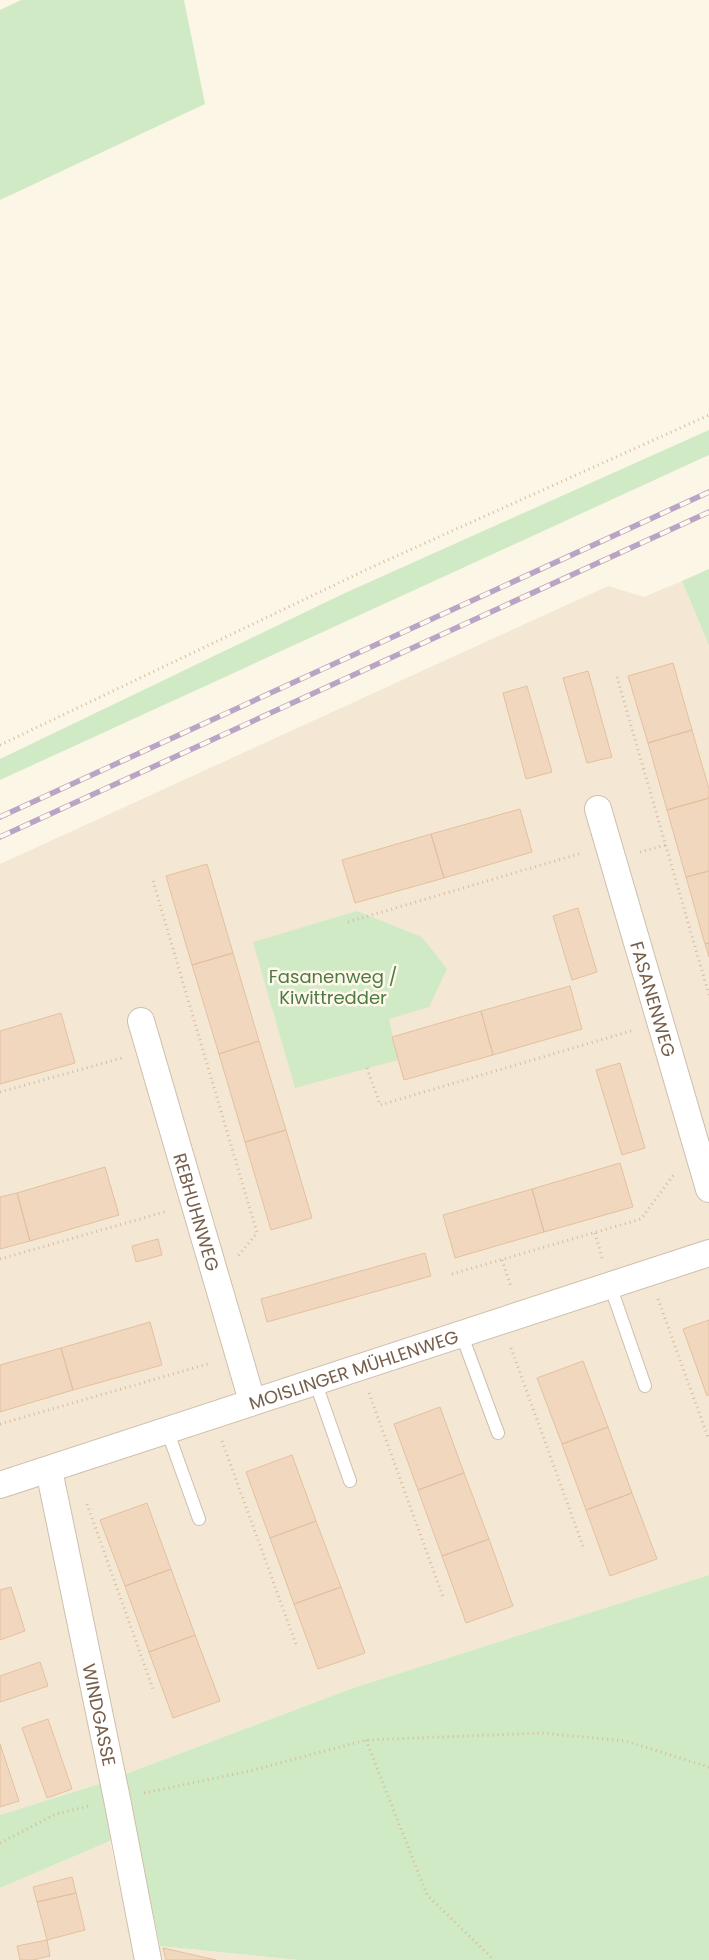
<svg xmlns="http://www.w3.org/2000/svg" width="709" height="1960" viewBox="0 0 709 1960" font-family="Poppins,sans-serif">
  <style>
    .residential { fill: #f4e8d5 }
    .green { fill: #d0eac5 }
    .building { fill: #f1d7be; stroke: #e3c09f }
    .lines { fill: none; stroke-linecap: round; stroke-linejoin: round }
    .service-casing { stroke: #cebead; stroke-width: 14 }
    .minor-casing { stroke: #cebead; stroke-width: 28 }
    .path { stroke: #d6bba1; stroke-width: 3; stroke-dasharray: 1 4; stroke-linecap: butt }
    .service { stroke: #fff; stroke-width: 12 }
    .minor { stroke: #fff; stroke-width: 26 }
    .rail-casing { stroke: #baa4c6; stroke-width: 5.5 }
    .rail { stroke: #fff9ec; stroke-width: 4; stroke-dasharray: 11; stroke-linecap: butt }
    .labels { text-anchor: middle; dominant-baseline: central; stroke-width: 5; stroke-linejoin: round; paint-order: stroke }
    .park-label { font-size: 18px; fill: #4e7a43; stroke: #fff9ec }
    .street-label { font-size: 18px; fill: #755e4b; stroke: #fff9ec }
  </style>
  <rect width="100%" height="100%" fill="#fcf6e6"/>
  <path class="residential" d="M682,581L709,646V1575L353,1688L99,1784L0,1815V864L608,586L644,597Z
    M110,1841L133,1950L160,1946L298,1960H0V1888Z"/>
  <path class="green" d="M21,0H184L205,104L0,200V10Z
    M709,430V455L0,780V759L345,593Z
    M709,569V646L682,581Z
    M357,911L422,937L447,969L429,1007L389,1019L398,1060L295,1088L253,942Z
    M709,1575V1960H298L160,1946L137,1836L110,1841L0,1888V1815L99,1784L353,1688Z"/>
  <path class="building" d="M673,663L692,730L648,743L628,676Z
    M588,671L612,757L587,763L563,678Z
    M527,686L552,772L526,779L503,693Z
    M692,730L709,789V798L667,810L648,743Z
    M709,798V871L686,877L667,810Z
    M520,809L532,852L444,878L431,834Z
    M431,834L444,878L355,903L342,860Z
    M207,864L233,953L192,965L166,876Z
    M709,871V943L705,944L686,877Z
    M578,908L597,972L572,980L553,916Z
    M709,943V957L705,944Z
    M233,953L259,1041L219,1054L192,965Z
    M570,986L582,1029L493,1055L481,1011Z
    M481,1011L493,1055L404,1080L392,1037Z
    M61,1013L75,1063L0,1084V1031Z
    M259,1041L286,1130L245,1142L219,1054Z
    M620,1063L645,1148L622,1155L596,1070Z
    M286,1130L312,1218L271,1230L245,1142Z
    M620,1163L633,1207L544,1232L532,1189Z
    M105,1167L119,1215L30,1241L17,1193Z
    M532,1189L544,1232L455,1258L443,1215Z
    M17,1193L30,1241L0,1249V1197Z
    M158,1239L162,1255L136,1262L132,1246Z
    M425,1253L431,1276L267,1322L261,1299Z
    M709,1320V1395L707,1396L683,1329Z
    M150,1322L162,1365L73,1390L61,1348Z
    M61,1348L73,1390L0,1412V1365Z
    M583,1361L608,1427L562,1444L537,1378Z
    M440,1407L464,1473L418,1490L394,1424Z
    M608,1427L632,1493L586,1510L562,1444Z
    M292,1455L316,1521L270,1538L246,1472Z
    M464,1473L489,1539L442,1556L418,1490Z
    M632,1493L657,1559L610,1576L586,1510Z
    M147,1503L171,1569L125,1586L100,1520Z
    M316,1521L341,1587L294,1604L270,1538Z
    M489,1539L513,1606L466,1623L442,1556Z
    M171,1569L195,1635L149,1652L125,1586Z
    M11,1587L25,1631L0,1640V1590Z
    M341,1587L365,1653L318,1669L294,1604Z
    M195,1635L220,1701L173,1718L149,1652Z
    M40,1662L48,1686L0,1702V1676Z
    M48,1719L72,1789L47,1798L22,1728Z
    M0,1744L19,1801L0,1807Z
    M72,1877L76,1893L37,1902L33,1887Z
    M76,1893L85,1930L47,1940L37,1902Z
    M47,1940L50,1956L33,1960H20L17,1946Z
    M163,1948L216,1960H166Z"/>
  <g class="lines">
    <g class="service-casing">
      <path id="service" d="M610,1285L645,1386
        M461,1333L498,1433
        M315,1381L350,1481
        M167,1430L199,1519"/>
    </g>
    <g class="minor-casing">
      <g id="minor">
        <path id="s1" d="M598,809L709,1189"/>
        <path id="s2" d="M141,1021L252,1401"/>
        <path id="s3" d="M49,1470L117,1799L148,1960"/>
        <path id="s4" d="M0,1485L709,1253"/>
      </g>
    </g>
    <path class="path" d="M617,677L709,995
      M0,745L370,568L709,415
      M640,852L666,845
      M153,881L257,1233L238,1256
      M348,922L582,853
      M367,1068L380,1105L634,1030
      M0,1092L122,1058
      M595,1233L602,1258
      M0,1259L168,1211
      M502,1260L511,1287
      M452,1274L641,1219L675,1173
      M658,1299L709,1440
      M511,1348L584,1549
      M369,1393L443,1597
      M0,1424L211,1363
      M222,1441L297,1647
      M87,1504L153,1689
      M366,1740L427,1895L494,1960
      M144,1793L250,1771L366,1740L542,1733L625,1741L709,1767
      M0,1843L56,1814L89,1806"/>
    <use href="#service" class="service"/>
    <use href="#minor" class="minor"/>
    <g class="rail-casing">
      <path id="rail" d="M0,817L709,492
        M0,837L709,512"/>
    </g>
    <use href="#rail" class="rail"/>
  </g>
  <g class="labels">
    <g class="park-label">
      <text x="333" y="976">Fasanenweg /<tspan x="333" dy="21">Kiwittredder</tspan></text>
    </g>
    <g class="street-label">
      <text stroke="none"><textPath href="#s1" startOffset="198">FASANENWEG</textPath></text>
      <text stroke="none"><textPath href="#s2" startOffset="199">REBHUHNWEG</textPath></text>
      <text stroke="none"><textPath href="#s4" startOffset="372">MOISLINGER MÜHLENWEG</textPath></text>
      <text stroke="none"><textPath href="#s3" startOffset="250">WINDGASSE</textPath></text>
    </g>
  </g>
</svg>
